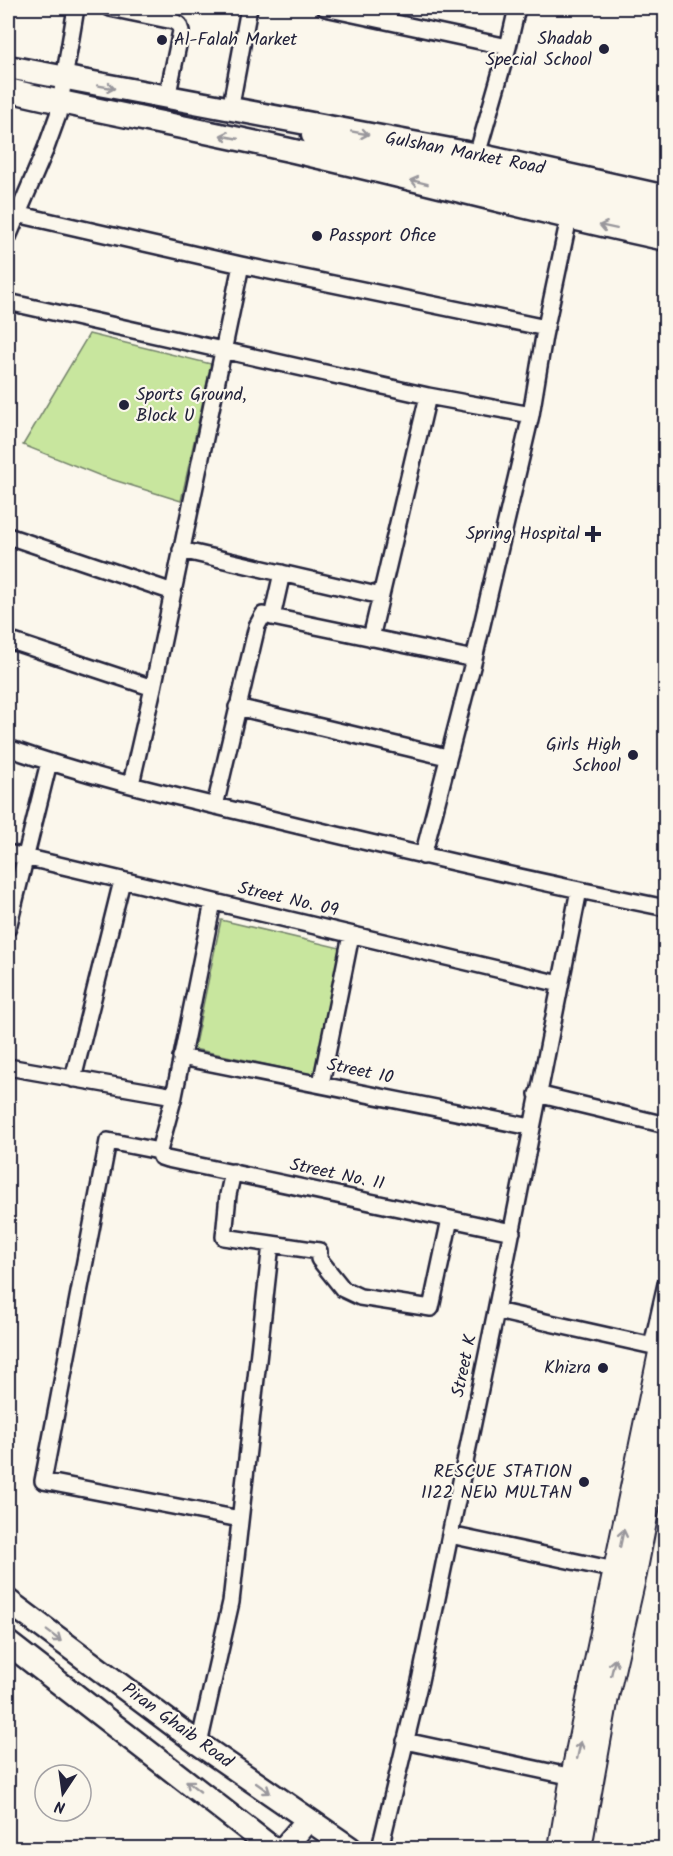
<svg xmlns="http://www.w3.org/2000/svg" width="673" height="1856" viewBox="0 0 673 1856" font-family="Kalam,sans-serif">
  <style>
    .green { fill: #c8e69e; stroke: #75846c; stroke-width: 1.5 }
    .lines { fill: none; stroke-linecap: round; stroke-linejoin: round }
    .street-casing { stroke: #22223b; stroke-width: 20 }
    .secondary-casing { stroke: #22223b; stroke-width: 27 }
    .primary-casing { stroke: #22223b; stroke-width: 28 }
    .street { stroke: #fbf7ec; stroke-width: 15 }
    .secondary { stroke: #fbf7ec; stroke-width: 22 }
    .primary { stroke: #fbf7ec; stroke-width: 24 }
    .oneway { stroke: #99979c }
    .poi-dot { fill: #22223b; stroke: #fbf7ec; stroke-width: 2 }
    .labels { text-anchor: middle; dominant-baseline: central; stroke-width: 4.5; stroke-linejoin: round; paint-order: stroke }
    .poi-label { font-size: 18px; fill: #22223b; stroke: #fbf7ec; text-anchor: end }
    .street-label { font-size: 18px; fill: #22223b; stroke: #fbf7ec }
  </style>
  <rect width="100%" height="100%" fill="#fbf7ec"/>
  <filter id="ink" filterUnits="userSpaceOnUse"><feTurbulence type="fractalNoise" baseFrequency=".0167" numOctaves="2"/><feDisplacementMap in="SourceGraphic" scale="12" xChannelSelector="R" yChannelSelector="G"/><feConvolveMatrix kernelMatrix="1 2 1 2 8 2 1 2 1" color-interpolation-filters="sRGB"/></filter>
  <g filter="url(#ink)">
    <path class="green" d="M89,334L211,364L181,501L101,476L23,445Z
      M221,920L340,948L315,1075L194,1049Z"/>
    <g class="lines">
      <g class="street-casing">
        <path id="street" d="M110,8L173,21L179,25L181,31L167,98
          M325,8L508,47
          M230,110L249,8
          M477,155L508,47L517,8
          M8,212L241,265L546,328
          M8,237L46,148L58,115L76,8
          M8,302L428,396L531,415
          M8,536L173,592
          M181,550L381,596
          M272,617L282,573
          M371,638L428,396
          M8,640L153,688
          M237,707L447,757
          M8,748C93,778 182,798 271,819C402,851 533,881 666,908
          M131,784L153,688L241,265
          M215,806L257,626L263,615L474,659
          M8,853L560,984
          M423,856L474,659L531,415L544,336L569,218
          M8,928L49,762
          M181,1057L531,1127
          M8,1067L174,1096
          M73,1079L122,881
          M321,1084L351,935
          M537,1094L666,1125
          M159,1151L108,1141L43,1481L240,1519
          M159,1151L161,1157L167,1159L512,1232
          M159,1151L174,1096L213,902
          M233,1172L228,1195L224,1237L319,1251V1259L343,1289L360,1297L431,1308L450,1219
          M496,1311L662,1348
          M652,1346L666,1284
          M450,1535L615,1570
          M405,1741L573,1777
          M199,1744L231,1602L271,1244
          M380,1848L420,1681L496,1311L579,890"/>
      </g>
      <g class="secondary-casing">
        <path id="secondary" d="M8,67L477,155L666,197
          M8,90C95,111 183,126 271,146C403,175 533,211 666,239
          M313,135L341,146L666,219
          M8,1601L199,1744L350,1848
          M8,1643L272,1848
          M284,1848L308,1820"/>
      </g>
      <g class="primary-casing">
        <path id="primary" d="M561,1848L573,1777L662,1348L666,1341
          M579,1848L606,1697L634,1574L665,1412"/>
      </g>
      <use href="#street" class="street"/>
      <use href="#secondary" class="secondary"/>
      <use href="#primary" class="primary"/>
    </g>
    <defs><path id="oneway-shaft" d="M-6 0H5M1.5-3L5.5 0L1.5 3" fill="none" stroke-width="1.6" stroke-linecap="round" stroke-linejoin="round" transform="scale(1.5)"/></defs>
    <g class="oneway">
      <use href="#oneway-shaft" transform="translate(106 87) rotate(10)"/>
      <use href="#oneway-shaft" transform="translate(360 133) rotate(10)"/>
      <use href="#oneway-shaft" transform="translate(229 137) rotate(-169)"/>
      <use href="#oneway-shaft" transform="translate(419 182) rotate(-166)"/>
      <use href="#oneway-shaft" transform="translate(608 227) rotate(-168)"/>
      <use href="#oneway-shaft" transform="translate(622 1538) rotate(-78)"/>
      <use href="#oneway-shaft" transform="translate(54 1636) rotate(37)"/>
      <use href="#oneway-shaft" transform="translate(613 1667) rotate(-77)"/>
      <use href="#oneway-shaft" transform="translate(579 1750) rotate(-78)"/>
      <use href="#oneway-shaft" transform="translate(193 1786) rotate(-142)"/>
      <use href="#oneway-shaft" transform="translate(263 1788) rotate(35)"/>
    </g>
  </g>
  <g class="poi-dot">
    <circle cx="162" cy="40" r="6"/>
    <circle cx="604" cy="49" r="6"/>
    <circle cx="317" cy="236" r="6"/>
    <circle cx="124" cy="405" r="6"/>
    <path d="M590 525h6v6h6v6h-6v6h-6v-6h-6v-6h6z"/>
    <circle cx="633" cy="755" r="6"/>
    <circle cx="603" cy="1368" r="6"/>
    <circle cx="584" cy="1482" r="6"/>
  </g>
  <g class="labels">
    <g class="poi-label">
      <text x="592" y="39">Shadab<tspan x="592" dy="21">Special School</tspan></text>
      <text x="174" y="40" text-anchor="start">Al-Falah Market</text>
      <text x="329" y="236" text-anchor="start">Passport Ofice</text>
      <text x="136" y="395" text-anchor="start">Sports Ground,<tspan x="136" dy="21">Block U</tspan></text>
      <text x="580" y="534">Spring Hospital</text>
      <text x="621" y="745">Girls High<tspan x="621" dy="21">School</tspan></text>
      <text x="591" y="1368">Khizra</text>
      <text x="572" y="1472">RESCUE STATION<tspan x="572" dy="21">1122 NEW MULTAN</tspan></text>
    </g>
    <g class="street-label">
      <text transform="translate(465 154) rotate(11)">Gulshan Market Road</text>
      <text transform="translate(288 900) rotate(13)">Street No. 09</text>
      <text transform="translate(360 1072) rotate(12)">Street 10</text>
      <text transform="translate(337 1175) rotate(12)">Street No. 11</text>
      <text transform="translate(465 1366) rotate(-78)">Street K</text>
      <text transform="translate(177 1726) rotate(36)">Piran Ghaib Road</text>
    </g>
  </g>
  <rect width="673" height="1856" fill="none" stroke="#fbf7ec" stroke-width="30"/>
  <rect x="15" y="15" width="643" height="1826" fill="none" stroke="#22223b" stroke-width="2" filter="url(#ink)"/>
  <g transform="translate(63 1793) rotate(193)"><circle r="28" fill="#fbf7ec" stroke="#a4a2a5" stroke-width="1.5"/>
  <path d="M0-4.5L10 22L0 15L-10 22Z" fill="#22223b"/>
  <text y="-9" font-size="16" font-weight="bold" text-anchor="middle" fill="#22223b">N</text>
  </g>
</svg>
